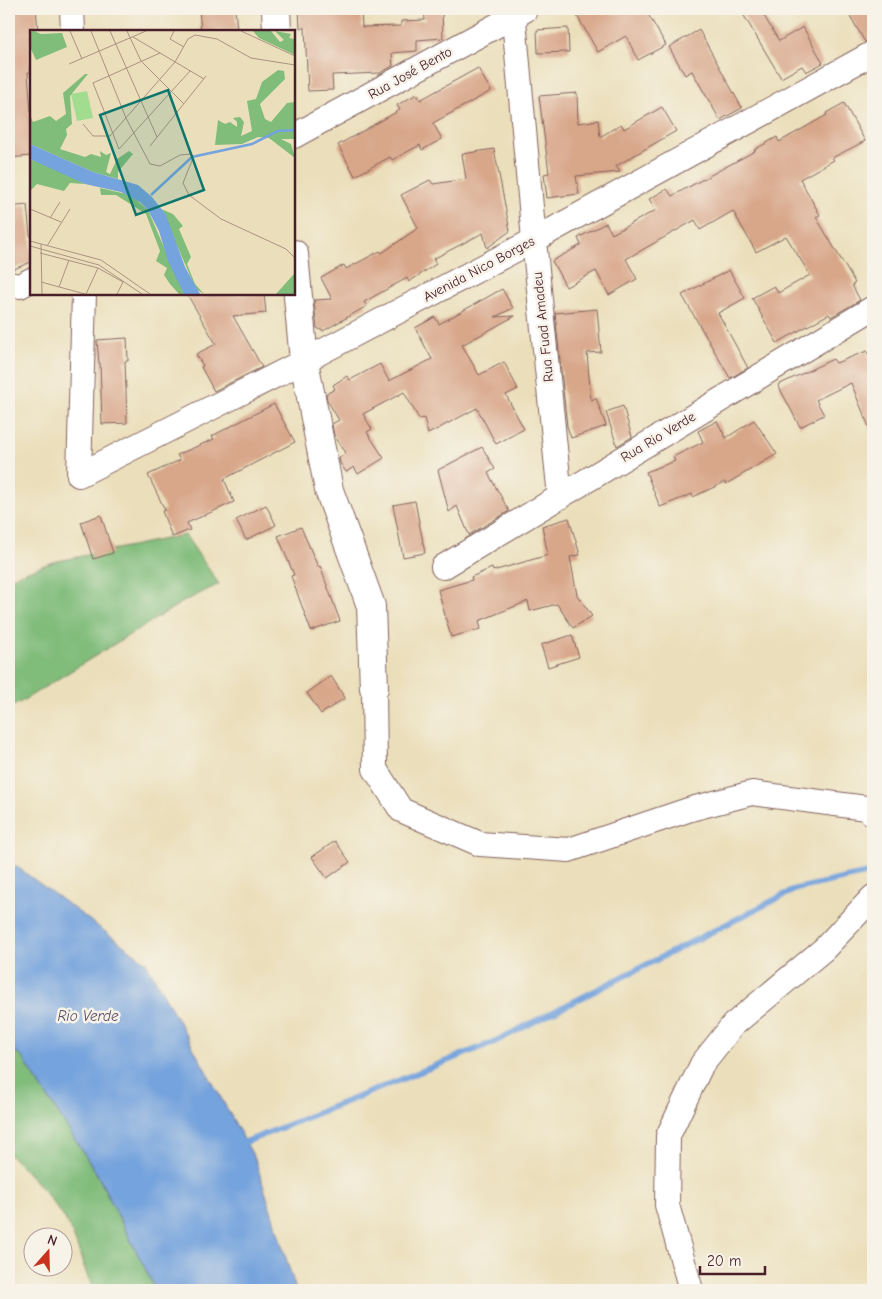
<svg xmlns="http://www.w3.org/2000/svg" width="882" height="1299" viewBox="0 0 882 1299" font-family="'Comic Neue',sans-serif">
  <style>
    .forest { fill: #80bc7a; stroke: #656e52 }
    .water { fill: #74a3dd; stroke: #5f6184 }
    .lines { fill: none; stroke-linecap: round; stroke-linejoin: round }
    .stream { stroke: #74a3dd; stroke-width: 6 }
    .building { fill: #d8a689 }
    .minor-casing { stroke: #82625d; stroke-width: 26 }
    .tertiary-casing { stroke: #82625d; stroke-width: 30 }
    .minor { stroke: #fff; stroke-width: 24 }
    .tertiary { stroke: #fff; stroke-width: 28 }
    .labels { text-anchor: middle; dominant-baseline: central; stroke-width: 5; stroke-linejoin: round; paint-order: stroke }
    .street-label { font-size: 14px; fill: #4a1f2b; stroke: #f7f3e8 }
    .water-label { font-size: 15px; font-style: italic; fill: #594d69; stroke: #f7f3e8 }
    .inset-river { fill: none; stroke: #74a3dd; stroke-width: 2.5 }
    .inset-road { fill: none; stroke: #ab9281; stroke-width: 1 }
    .view { fill: #0f766e; fill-opacity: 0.15; stroke: #0f766e; stroke-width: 2.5 }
    .inset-edge { fill: none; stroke: #4a1f2b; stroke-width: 2.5 }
  </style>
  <rect width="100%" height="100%" fill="#f7f3e8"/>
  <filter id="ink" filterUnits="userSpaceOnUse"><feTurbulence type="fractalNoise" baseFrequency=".02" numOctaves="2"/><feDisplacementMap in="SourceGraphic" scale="10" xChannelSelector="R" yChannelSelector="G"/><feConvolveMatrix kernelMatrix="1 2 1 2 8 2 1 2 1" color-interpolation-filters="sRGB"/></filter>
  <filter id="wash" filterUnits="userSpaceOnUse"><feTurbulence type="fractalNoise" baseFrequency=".0096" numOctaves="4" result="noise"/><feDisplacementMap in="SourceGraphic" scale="20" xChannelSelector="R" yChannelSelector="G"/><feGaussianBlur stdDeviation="1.12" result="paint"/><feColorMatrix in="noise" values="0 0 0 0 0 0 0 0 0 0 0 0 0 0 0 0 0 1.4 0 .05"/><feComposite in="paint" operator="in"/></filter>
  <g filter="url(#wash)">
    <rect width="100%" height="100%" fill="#ebdfbb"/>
    <path class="forest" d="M185,535L219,584L181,603L19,703L9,708V578L53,562Z
      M9,1046L22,1057L97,1174L156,1290H94C83,1270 79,1246 68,1225C52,1197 31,1176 9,1154Z"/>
    <path class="water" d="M9,861L145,961L255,1159L296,1290H156L97,1174L22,1057L9,1046Z"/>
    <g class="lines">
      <path class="stream" d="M238,1145L494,1042L796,889L873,872"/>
    </g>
    <g id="blocks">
      <path class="building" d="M9,9H36L38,31H31V42L30,43L31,72H28L31,112V156L9,158Z
        M199,9H235L237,30L201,31Z
        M299,9H361L362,27L401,26V21L425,20L424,9H442L443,38L417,40V51L392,53L393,66L380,73L332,75L333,90L308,91L305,28H300Z
        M586,9H645L666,45L638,60L626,36L598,52L576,14Z
        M740,9H760L779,41L803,27L823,63L806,72L802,66L781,78Z
        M846,9H873V39L865,42Z
        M568,28L569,52L538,53L537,30Z
        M699,30L742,108L720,120L692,71L685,75L669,47Z
        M478,68L491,91L433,123L442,139L422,150L420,145L392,160L390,157L355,176L338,145L400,110L397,105L417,94L420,100Z
        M577,93L578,123L598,120L600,137L621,124L624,129L662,107L676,131L616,166L620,172L576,176L579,194L547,198L544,174L549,173L539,96Z
        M844,103L865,141L832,158L834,160L800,179L820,215L816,217L855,283L852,285L860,300L831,317L829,314L777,343L752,298L774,286L778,293L810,275L786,236L756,252L733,211L700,230L695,220L626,259L637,279L609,295L596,271L566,287L552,261L581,245L578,238L606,223L612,234L656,210L649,199L667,189L672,196L755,151L754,150L777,137L779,142L827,115L826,113Z
        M494,149L510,231L487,248L483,233L433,259L436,264L409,282L407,278L364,302L367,306L323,331L317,328L314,300L332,299L321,278L344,265L346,269L380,251L382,253L418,228L401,195L430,180L433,184L466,179L462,154Z
        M27,205L30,235H31V262L9,271V207Z
        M729,270L745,298L718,313L748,368L730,378L682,295Z
        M502,289L513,308L495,317L515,316L462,345L479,375L504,362L518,389L506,395L524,429L496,444L477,408L428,434L424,418L419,419L404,392L363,414L372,429L367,432L384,458L358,474L354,467L346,472L340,463L339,458L346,453L334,435L332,424L339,420L327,400L326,394L335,389L333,385L347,376L350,380L380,364L389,381L432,359L415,328L435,317L439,324Z
        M187,294H264L266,313L233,316L262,367L214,391L201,367L203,366L196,354L216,344Z
        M597,309L601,352L587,353L591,400L596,398L606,426L571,438L567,426L555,313Z
        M127,338L128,361H125L127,423L102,424L100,363H99L97,340Z
        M867,351L873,364V437L851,383L816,400L824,415L800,427L778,385L833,359L836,363Z
        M274,404L295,442L224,479L234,502L187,523L190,530L172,537L162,511L165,510L148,475L180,460L177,455L214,439L212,436Z
        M623,406L632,437L617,446L606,412Z
        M754,420L777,454L726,484L725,482L693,497L692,494L660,507L646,472L675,461L673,457L703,442L698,431L717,421L726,438Z
        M482,447L495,469L488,473L509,511L469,535L457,506L449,512L438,470Z
        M415,501L425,553L403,557L393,505Z
        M266,505L276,525L246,540L236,520Z
        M101,515L113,553L93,559L81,522Z
        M569,518L580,555L570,557L577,595L592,616L573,628L557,604L530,611L528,601L479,621L481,629L451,637L438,590L472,580L471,577L492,568L493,571L548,555L542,526Z
        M301,527L318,567L320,566L340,621L311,631L291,576L294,575L278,536Z
        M572,635L579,657L548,667L541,645Z
        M331,676L345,698L321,714L307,693Z
        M335,841L350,862L327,878L312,857Z"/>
    </g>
  </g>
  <g filter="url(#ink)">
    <use href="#blocks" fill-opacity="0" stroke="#82625d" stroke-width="1"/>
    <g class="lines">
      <g class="minor-casing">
        <path id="minor" d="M72,9L73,31
          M513,9L534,240L560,497
          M294,136L525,10
          M9,284L20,286L31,280
          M84,294L79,475L304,361L534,240L873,53
          M443,567L873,308
          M374,688L375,769L401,810L480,844L569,850L691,809L752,793L866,808L873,814
          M691,1290L667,1205L668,1136L702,1064L733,1025L824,949L873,897"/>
      </g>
      <g class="tertiary-casing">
        <path id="tertiary" d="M276,9L277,31
          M294,254L304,361L329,490L371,606L374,688"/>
      </g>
      <use href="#minor" class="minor"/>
      <use href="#tertiary" class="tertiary"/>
    </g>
  </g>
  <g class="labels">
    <g class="street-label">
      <text transform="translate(410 73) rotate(-29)">Rua José Bento</text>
      <text transform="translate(479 269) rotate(-28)">Avenida Nico Borges</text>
      <text transform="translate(543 327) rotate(-96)">Rua Fuad Amadeu</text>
      <text transform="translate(658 437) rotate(-31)">Rua Rio Verde</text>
    </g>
    <g class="water-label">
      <text x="88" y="1016">Rio Verde</text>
    </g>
  </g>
  <g transform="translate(30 30)">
    <rect width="265" height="265" fill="#ebdfbb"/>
    <path d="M57,61L63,88L47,91L41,64Z" fill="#a1dc8f"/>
    <path d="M4,1L11,4L32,3L37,17L6,30L0,17V2ZM223,1H241L250,12L254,10L245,1L261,4L259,8L265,9V25L229,8ZM248,40L254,41L255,49L230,74L235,89L241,92L257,73L265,72V109H251L261,114L265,128L239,108L228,107L212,114L185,115L188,90L195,94L200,92L207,97V92L203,88L210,87L214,92L211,106L222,101L217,71L226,69L232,52ZM55,44H58L40,66L42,94L36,99L37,105L30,119L55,127L61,124L71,127L70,121L76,125L81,123L76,142L80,144L87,129L99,121L103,124L88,142V149L63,142L0,114V85L3,92L20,86L26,91L36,84L33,63ZM0,129L33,142L55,154L40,153L34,161L7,154L0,161ZM70,158L101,165L118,180L154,264H149L140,254L134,245L137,238L126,231L130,221L116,184L86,165H71ZM131,179L143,184L153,196L149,199L161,227L157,234L165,254L174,264L166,259ZM264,244L265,264H246Z" fill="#80bc7a"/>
    <path d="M0,114L63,142L108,155L122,167L136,185L155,237L170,264H154L138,231L129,201L118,180L110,172L91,162L55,154L0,129Z" fill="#74a3dd"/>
    <path class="inset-river" d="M121,165L162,127L222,114L248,101L265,100"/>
    <path class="inset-road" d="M40,1L52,29M61,1L96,88L120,134L130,136L150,125L161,124L163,128L153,153L159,165L191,189L256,219L265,228M80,1L127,107M97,1L111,31L154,74M144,1L140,9L154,17M211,1L265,26M103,7L174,49M130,23L63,53L89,119L160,41M39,34L116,1M53,94L63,106H80L145,32L158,9L165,5L187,9L221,28L265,35M120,116L176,46M0,179L31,192M20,188L30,172M0,211L71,230L120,264M11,214L12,264M0,216L69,235L112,264M17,216L40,179M10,223L68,238L93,252L87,264M11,252L55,264M29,257L39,230M56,264L68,238"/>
    <path class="view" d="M138,60L174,160L106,185L70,85Z"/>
    <rect width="265" height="265" class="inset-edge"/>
  </g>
  <rect width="882" height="1299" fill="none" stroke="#f7f3e8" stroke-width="30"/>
  <g transform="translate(48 1252) rotate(20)"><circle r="24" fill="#f7f3e8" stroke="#b29e9c"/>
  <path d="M0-4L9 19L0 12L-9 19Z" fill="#c8321e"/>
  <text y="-8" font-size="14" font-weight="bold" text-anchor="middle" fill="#4a1f2b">N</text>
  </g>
  <path d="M700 1266v8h65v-8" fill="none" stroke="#4a1f2b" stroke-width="2.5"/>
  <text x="707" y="1266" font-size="15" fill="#4a1f2b" stroke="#f7f3e8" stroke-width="4" paint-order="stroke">20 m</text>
</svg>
